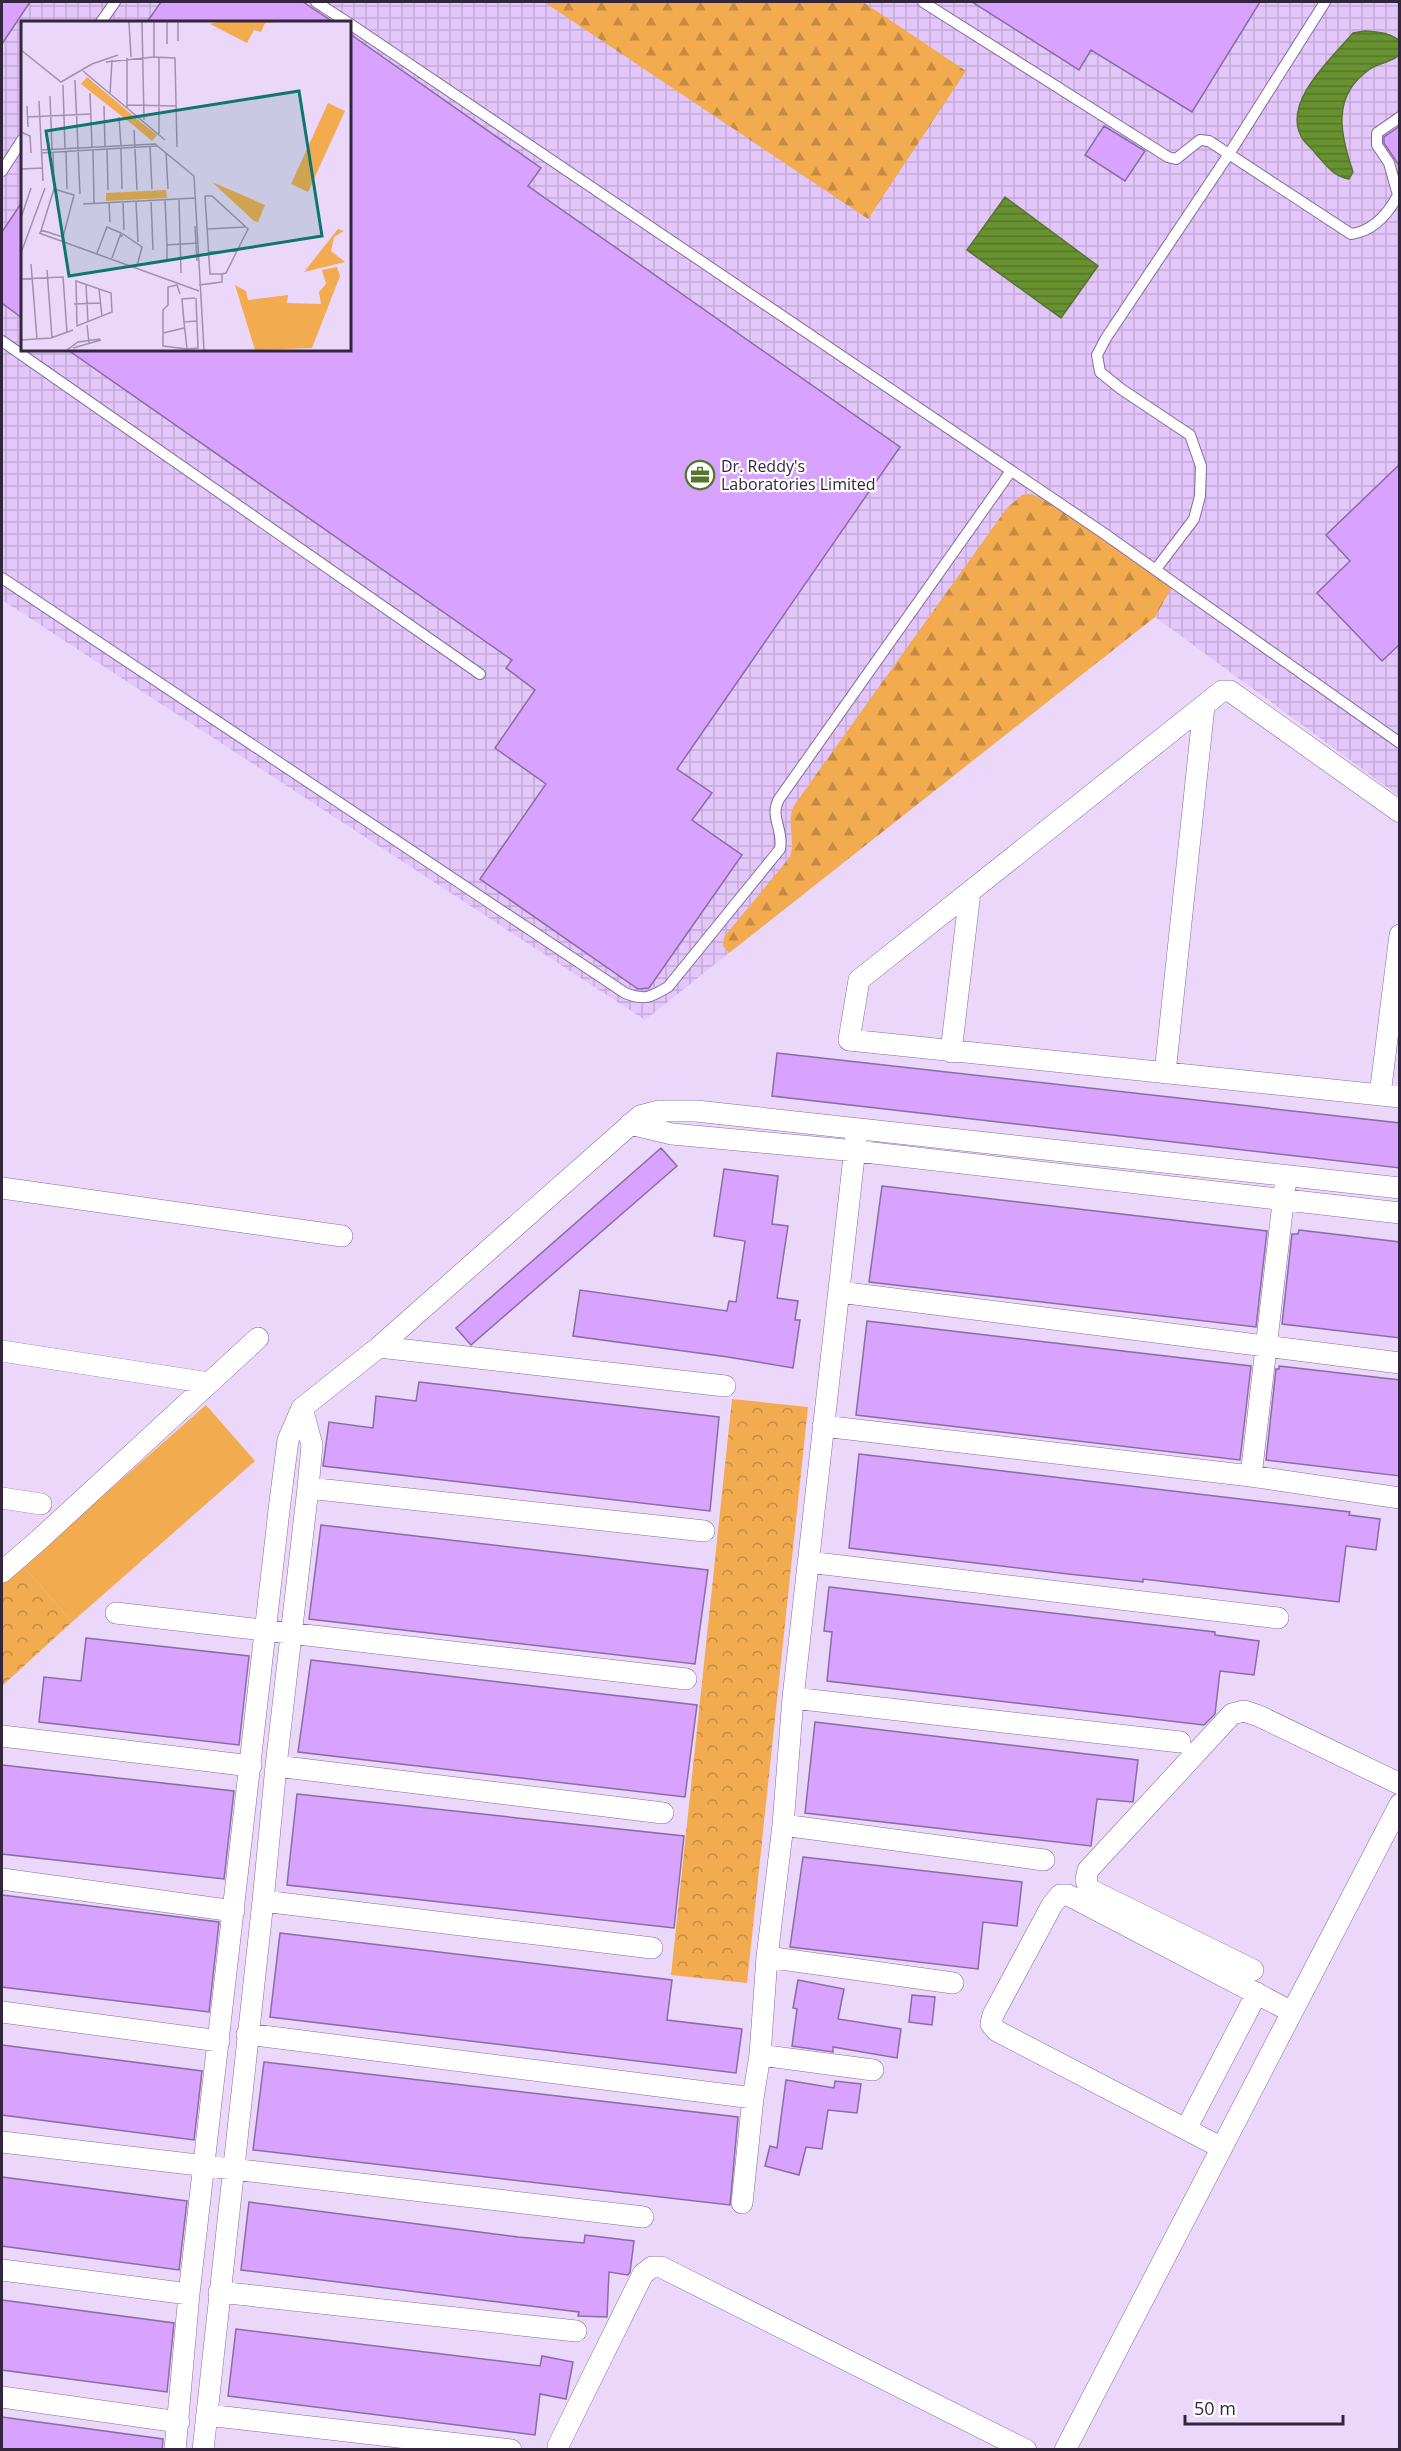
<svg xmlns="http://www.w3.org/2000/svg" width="1401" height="2451" viewBox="0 0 1401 2451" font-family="'Open Sans',sans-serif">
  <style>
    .industrial { fill: url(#industrial-grid); fill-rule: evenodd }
    .green { fill: #f3ab4f }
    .forest { fill: url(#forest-firs) }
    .park { fill: url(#park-crowns) }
    .water { fill: url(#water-rules); stroke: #577233; stroke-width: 1.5 }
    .building { fill: #d8a3ff; stroke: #8a6ca1; stroke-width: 1.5 }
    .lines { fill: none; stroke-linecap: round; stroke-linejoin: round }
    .lane-casing { stroke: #886a9f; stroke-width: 12 }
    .street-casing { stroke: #886a9f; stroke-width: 22 }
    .lane { stroke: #fff; stroke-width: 10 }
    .street { stroke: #fff; stroke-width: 21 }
    .labels { text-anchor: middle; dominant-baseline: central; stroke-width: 4.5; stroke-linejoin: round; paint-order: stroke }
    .poi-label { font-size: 16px; fill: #33263c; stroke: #fff; text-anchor: start }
    .inset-road { fill: none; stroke: #a190ae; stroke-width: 1.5 }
    .view { fill: #0f766e; fill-opacity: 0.15; stroke: #0f766e; stroke-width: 3 }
    .inset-edge { fill: none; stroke: #33263c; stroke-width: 3 }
  </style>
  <defs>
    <pattern id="industrial-grid" width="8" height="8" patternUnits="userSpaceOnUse" patternTransform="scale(1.5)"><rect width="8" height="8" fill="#e3c6fa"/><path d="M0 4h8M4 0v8" fill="none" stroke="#c3aad7"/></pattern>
    <pattern id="forest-firs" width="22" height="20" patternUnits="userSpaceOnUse" patternTransform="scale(1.5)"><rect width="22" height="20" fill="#f3ab4f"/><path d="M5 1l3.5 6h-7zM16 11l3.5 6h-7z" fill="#c58b43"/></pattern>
    <pattern id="park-crowns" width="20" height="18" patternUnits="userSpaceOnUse" patternTransform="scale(1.5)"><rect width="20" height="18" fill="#f3ab4f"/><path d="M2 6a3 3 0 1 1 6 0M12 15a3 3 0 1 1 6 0" fill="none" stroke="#c58b43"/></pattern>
    <pattern id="water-rules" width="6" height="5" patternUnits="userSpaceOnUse" patternTransform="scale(1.5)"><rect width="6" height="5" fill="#67922f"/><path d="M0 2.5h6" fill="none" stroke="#557729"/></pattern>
  </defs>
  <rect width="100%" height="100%" fill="#ead7fa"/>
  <path class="industrial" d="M2,2H1399V796L1155,617L951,776L645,1020L2,600ZM22,22H350V350H22Z"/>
  <path class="green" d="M206,1405L255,1461L72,1622L23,1566Z"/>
  <path class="forest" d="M544,2H863L966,71L868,219Z
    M1031,494L1048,502L1172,587L1155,617L729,953L723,946L724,937L790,857C796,839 785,820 795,804L1007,508L1022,495Z"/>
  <path class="park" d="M732,1399L808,1407L747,1983L671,1975Z
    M23,1566L72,1622L2,1686V1584Z"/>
  <path class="water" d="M1365,31C1378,32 1388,32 1399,40V55C1392,62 1379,63 1370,69C1331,96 1340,134 1353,172L1349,179C1334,177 1326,165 1316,154C1312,148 1304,143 1301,136C1283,101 1332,58 1353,33Z
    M1005,197L1098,266L1061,318L967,250Z"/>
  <path class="building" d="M2,2H30L2,44Z
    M161,2H303L333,22H147Z
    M972,2H1260L1192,112L1091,50L1079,70Z
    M350,34L541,168L528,186L900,447L677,769L712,793L692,820L742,855L649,988L638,989L480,879L546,784L495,748L535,690L506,668L512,660L68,350H350Z
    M1104,126L1145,151L1125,181L1085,155Z
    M1400,126V167L1384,143V137Z
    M22,202V318L2,303V232Z
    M1400,464V644L1382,661L1317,593L1350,561L1326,535Z
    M777,1053L1400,1123V1168L772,1096Z
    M661,1148L677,1166L471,1345L456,1328Z
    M724,1169L778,1176L772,1224L788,1226L777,1298L798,1301L795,1320H800L793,1368L728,1357L573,1336L580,1290L727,1311L729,1301L736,1302L745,1241L714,1236Z
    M882,1186L1267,1231L1256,1327L869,1282Z
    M1299,1230L1400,1242V1338L1282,1324L1292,1234H1298Z
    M867,1321L1251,1366L1240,1460L856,1415Z
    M1279,1366L1400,1380V1476L1266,1460L1276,1369H1279Z
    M419,1382L719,1417L710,1511L323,1466L329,1422L373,1428L376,1396L416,1401Z
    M859,1454L1350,1512L1349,1515L1380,1519L1376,1550L1346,1546L1339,1602L1143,1579V1582L1068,1574L849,1548Z
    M321,1525L708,1570L695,1664L309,1619Z
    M829,1587L1215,1632V1635L1259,1641L1254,1675L1220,1671L1215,1714L1204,1725L827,1681L832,1632L824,1631Z
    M86,1638L249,1656L239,1745L39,1722L44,1677L81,1681Z
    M311,1660L697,1705L685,1797L298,1752Z
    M815,1722L1138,1760L1133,1802L1097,1799L1091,1846L805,1813Z
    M2,1765L234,1791L224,1879L2,1854Z
    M297,1794L684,1836L674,1928L287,1885Z
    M803,1857L1022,1882L1017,1926L983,1922L978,1969L790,1947Z
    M2,1895L219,1922L209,2012L2,1987Z
    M280,1933L672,1980L667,2020L742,2029L736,2073L270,2017Z
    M798,1980L844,1989L838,2019L901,2029L897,2058L833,2047V2052L792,2046L797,2009L793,2008Z
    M912,1995L935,1997L932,2025L909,2022Z
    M2,2045L202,2071L194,2140L2,2115Z
    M264,2062L738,2117L730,2205L253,2150Z
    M786,2080L834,2088L835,2081L861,2084L857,2113L828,2110L822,2149L806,2147L799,2175L765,2166L770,2146L777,2148Z
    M2,2177L187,2201L179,2270L2,2246Z
    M249,2202L518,2237L584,2243L585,2235L634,2241L630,2272L628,2275L609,2272L607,2317L578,2316L579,2312L241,2270Z
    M2,2300L174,2323L167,2392L2,2370Z
    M236,2329L540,2366L542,2356L573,2362L566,2399L540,2394L535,2435L228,2396Z
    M2,2417L163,2439L162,2450H2Z"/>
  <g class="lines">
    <g class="lane-casing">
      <path id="lane" d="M316,2L347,22
        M923,2L1168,157L1176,159L1200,140L1209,141L1351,234C1373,231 1388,214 1398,195L1389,163L1377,145V133L1400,117
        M101,22L115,2
        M350,24L1102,532L1400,743
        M2,171L22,140
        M2,341L480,674
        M1156,569L1194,519L1200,496L1201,466L1190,435L1121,389L1100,372L1097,355L1106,338L1229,154L1325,2
        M2,578L625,993C645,1001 651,997 668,987L780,849C784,829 769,817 779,799L1011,471"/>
    </g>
    <g class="street-casing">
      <path id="street" d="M1400,812L1230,691H1222L859,980L849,1040L1400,1097
        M951,1052L970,892
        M1165,1073L1204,706
        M1380,1095L1400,935
        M630,1124L672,1134L856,1151L1400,1213
        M1285,1186L1251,1476L1400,1498
        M2,1188L342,1236
        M839,1292L1400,1363
        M379,1347L725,1386
        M2,1351L209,1383
        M823,1426L1251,1476
        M308,1488L704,1531
        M2,1498L41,1504
        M808,1562L1278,1618
        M2,1572L40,1539L258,1338
        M116,1613L686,1679
        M793,1698L1180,1742
        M2,1736L251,1766
        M276,1766L663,1813
        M783,1825L1044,1860
        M2,1879L234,1911
        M263,1901L652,1948
        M767,1957L953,1983
        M1253,1970L1089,1889L1086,1880L1088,1870L1232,1714L1244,1711L1259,1716L1400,1784
        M2,2012L219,2041
        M247,2034L753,2098
        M760,2055L873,2070
        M1186,2129L1257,1993
        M2,2142L643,2217
        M1222,2148L997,2031L991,2024L993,2015L1052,1905L1060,1895H1068L1292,2012
        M742,2203L753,2098L760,2055L767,1957L783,1825L793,1698L857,1130
        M2,2270L189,2294
        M219,2292L576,2331
        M2,2397L179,2422
        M207,2415L511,2450
        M175,2450L189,2294L280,1502L288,1440L302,1408L379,1347L640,1116L659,1111H696L1400,1188
        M203,2450L263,1901L276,1766L308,1488L312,1445L302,1408
        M559,2450L558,2446L643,2274L652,2267H661L1026,2450
        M1065,2450L1400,1804"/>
    </g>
    <use href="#lane" class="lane"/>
    <use href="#street" class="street"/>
  </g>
  <defs>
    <g id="office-ring" transform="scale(1.5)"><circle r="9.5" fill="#fff" stroke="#54752c" stroke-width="1.5"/><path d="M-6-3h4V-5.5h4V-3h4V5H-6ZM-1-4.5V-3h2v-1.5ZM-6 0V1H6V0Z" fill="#54752c"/></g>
  </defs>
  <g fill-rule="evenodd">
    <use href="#office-ring" x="700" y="475"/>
  </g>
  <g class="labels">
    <g class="poi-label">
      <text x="721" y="466">Dr. Reddy's<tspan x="721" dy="18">Laboratories Limited</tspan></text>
    </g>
  </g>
  <g transform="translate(21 21)">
    <rect width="330" height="330" fill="#ead7fa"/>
    <path d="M116,98L136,114L131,120L112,104Z" fill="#f3ab4f"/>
    <path d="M196,1H258L244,2L240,11L233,9L226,22L189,3ZM307,82L324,90L287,171L270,163ZM191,161L244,184L237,201L233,200ZM317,208L323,210L313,216L310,230L324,241L283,251ZM316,246L319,255L291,327L234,329L214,264L225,270L227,279L267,274L266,282L300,283L298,271L305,263L301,249Z" fill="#f3ab4f"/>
    <path d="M66,56L116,98L112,104L60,63ZM145,169L146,177L85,180V172Z" fill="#f3ab4f"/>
    <path class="inset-road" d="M108,1L110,36M121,1L123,99M133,1V36L154,37L156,126M146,1V23M157,1V20M0,29L40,61L71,43L97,34M138,36V113M106,37V87M85,41L133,36M62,50L144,119M54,59L59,173M42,64L44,127M69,72L71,126M89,73L91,39M29,75L31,128M18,80L22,160M106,84L155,85M6,85L7,106M83,85L84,126M6,96L70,93M98,96L100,125M113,109L116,169M0,111L9,115L10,132M129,126L131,168M86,128L87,169M100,128L101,168M20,129L134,123L173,155L183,329M72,129L73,182M45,130L46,168M32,131L33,165M20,132L136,125M145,132L147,168M0,148L21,147M158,178L160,252M130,179L132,229M144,179L146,224M115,180L117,221M88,181L89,201M102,181L103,209M62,183L175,177M0,197L10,167M174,205L176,240M186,208L224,206M20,209L42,216M18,212L178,270M19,213L33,168L53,174L41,220M100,216L102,213L121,226L116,245M187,231L216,230M0,232L24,167M76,232L86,206L100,212L91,237M146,240V224L177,222M10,243L16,318M26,249L31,317M0,258L42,256L46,311M55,260L90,272L91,291L56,305ZM65,263L67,301M178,264L201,261V253H189L184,175H191L227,208L205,252L201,253M78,268L81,296M159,273L156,264L147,266V284L142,289V325L166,328M174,277L161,278L163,301L176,300M53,283L79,282M163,301L166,328L177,327L175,277M66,304L68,322M142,312L163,307M0,319L30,317L52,309M52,327L80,319M46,329L57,321L79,318"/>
    <path class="view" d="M278,70L301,215L48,255L25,110Z"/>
    <rect width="330" height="330" class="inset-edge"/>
  </g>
  <rect width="1401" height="2451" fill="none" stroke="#33263c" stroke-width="6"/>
  <path d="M1185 2415v9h158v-9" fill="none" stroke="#33263c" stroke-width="3"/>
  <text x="1194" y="2415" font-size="18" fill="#33263c" stroke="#ffffff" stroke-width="4.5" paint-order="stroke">50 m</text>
</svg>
